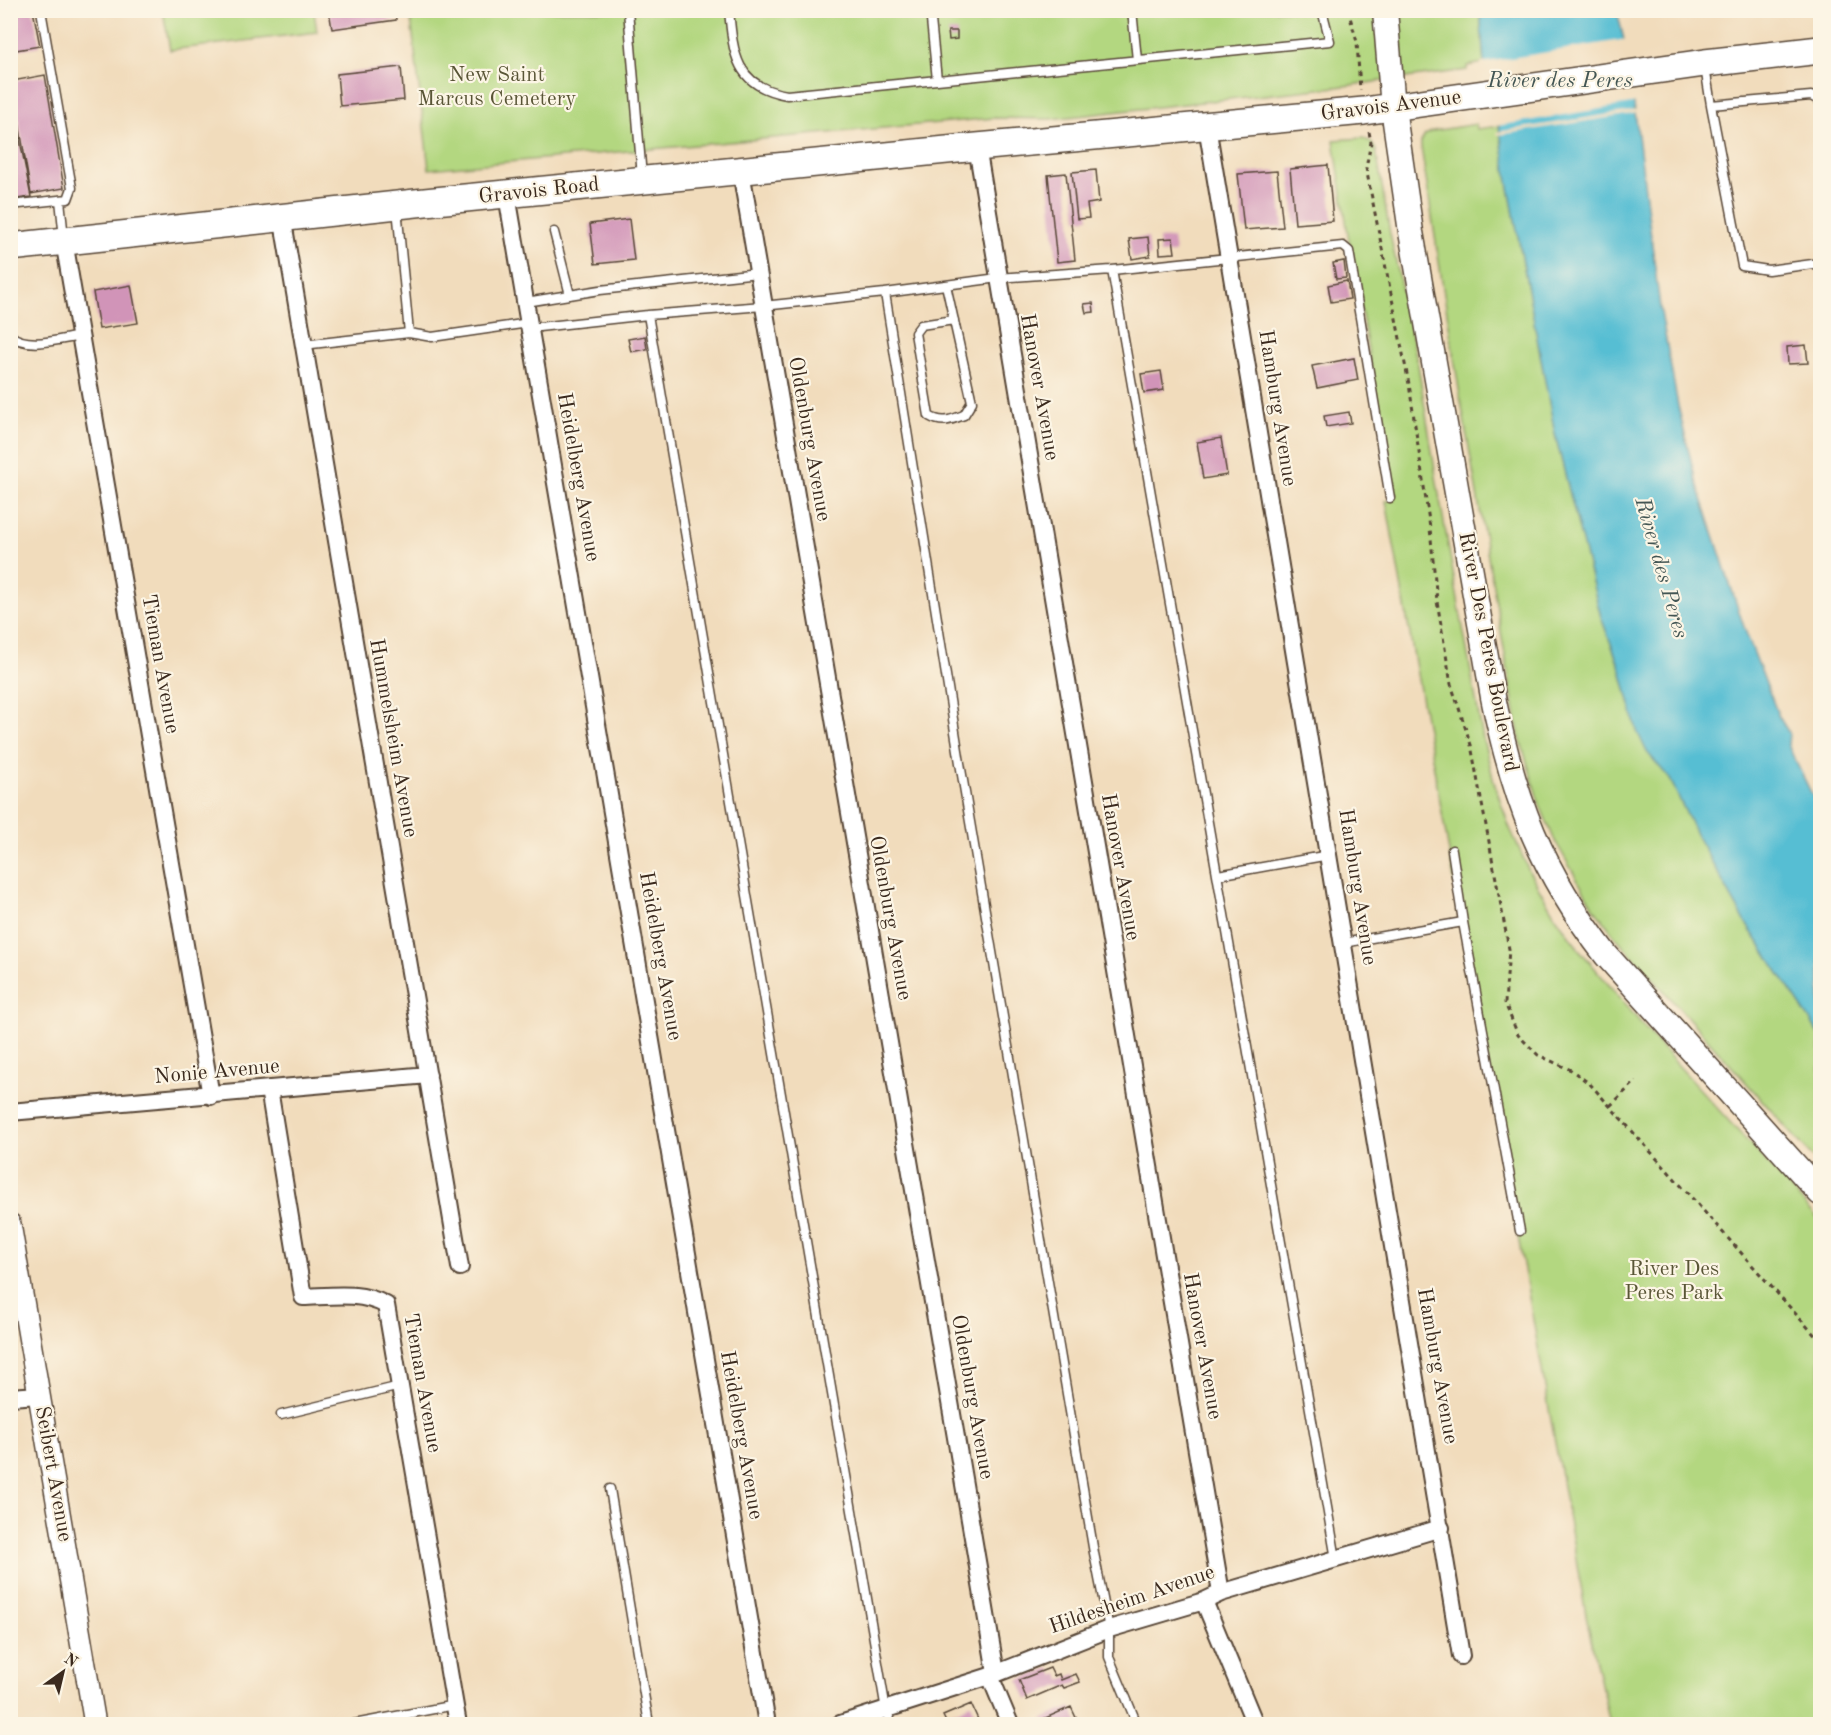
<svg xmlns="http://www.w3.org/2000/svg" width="1831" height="1735" viewBox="0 0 1831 1735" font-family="'Old Standard TT',serif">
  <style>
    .green { fill: #b3d780; stroke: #77804f; stroke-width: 1.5 }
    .water { fill: #56bed3; stroke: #487478; stroke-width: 1.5 }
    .pier { fill: #f1dcbc }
    .building { fill: #d194b8 }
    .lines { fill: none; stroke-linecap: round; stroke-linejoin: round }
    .service-casing { stroke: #564536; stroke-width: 11 }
    .minor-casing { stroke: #564536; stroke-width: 20 }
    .tertiary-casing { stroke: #564536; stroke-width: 24 }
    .secondary-casing { stroke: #564536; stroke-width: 27 }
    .primary-casing { stroke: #564536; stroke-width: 30 }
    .path { stroke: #564536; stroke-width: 3; stroke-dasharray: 4.5 4.5; stroke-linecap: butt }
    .service { stroke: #fff; stroke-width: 8 }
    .minor { stroke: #fff; stroke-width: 16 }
    .tertiary { stroke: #fff; stroke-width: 21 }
    .secondary { stroke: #fff; stroke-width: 24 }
    .primary { stroke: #fff; stroke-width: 27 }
    .labels { text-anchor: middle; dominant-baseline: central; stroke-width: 4.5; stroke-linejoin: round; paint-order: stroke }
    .park-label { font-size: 21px; fill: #595536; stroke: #fcf5e5 }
    .street-label { font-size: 21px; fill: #3b2a1e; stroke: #fcf5e5 }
    .water-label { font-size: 22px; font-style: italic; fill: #435654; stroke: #fcf5e5 }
  </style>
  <rect width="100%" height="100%" fill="#fcf5e5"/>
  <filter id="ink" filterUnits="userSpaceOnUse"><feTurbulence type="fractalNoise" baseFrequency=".0167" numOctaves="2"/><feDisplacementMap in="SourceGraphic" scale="12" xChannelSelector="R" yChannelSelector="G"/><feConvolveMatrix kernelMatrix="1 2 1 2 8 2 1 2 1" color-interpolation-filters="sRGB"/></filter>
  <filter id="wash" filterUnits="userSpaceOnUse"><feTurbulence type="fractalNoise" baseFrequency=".008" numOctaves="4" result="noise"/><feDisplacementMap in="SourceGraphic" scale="24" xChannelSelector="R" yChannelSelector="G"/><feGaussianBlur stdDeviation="1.35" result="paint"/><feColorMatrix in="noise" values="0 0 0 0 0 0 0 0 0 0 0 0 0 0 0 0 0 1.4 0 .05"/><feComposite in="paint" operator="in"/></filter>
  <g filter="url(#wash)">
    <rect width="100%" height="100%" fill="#f1dcbc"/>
    <path class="green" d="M1480,10L1484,63L1467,66V70L1336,87L1051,119L994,118L429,169L410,11Z
      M163,11H314L317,32L170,50Z
      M1476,124L1477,129L1499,126L1508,182L1555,434L1601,617L1621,670L1637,731L1670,779L1697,836L1749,928L1820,1035V1165L1614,935L1592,905L1554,839L1539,803L1519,735L1460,396L1421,147V142L1425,135L1433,131Z
      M1363,138L1371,142L1376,150L1390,234L1418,365L1439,495L1483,739L1495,785L1509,826L1529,871L1554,914L1578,948L1656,1041L1820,1221V1724H1610L1588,1626L1386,501L1394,499L1349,241L1334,140Z"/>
    <path class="water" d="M1480,11H1617L1624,40L1634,104L1660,307L1678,406L1695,477L1745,630L1779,717L1789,733L1788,745L1794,758L1820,811V1035L1749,928L1697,836L1670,779L1647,752L1637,731L1621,670L1601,617L1555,434L1508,182L1499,126L1484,63Z"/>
    <path class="pier" d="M1627,39L1637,103L1496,126L1481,63Z
      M1638,110V113L1498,135L1497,132Z"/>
    <g id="blocks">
      <path class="building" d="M10,10H33L40,46L10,51Z
        M329,10H395L396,20L332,29Z
        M948,31H957V39L949,40Z
        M401,67L404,100L340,106L337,74Z
        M45,75L64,188L31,194L12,81Z
        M10,89L31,197L10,200Z
        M1328,165L1333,221L1295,224L1290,169Z
        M1096,170L1099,202L1087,204L1089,218L1077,219L1072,172Z
        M1277,171L1283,227L1244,230L1238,174Z
        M1066,173L1075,260L1057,262L1048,175Z
        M629,219L634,260L595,264L590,224Z
        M1148,237L1150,256L1132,259L1129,239Z
        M1173,238L1175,253L1160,254L1159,239Z
        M1344,261L1346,278L1336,279L1333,263Z
        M1347,281L1350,299L1331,302L1328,285Z
        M131,285L138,323L99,329L93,292Z
        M1093,303L1094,312L1086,313L1084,304Z
        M645,336L647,349L631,352L628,339Z
        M1806,345L1808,363L1788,364L1787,347Z
        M1354,358L1358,380L1317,388L1312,366Z
        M1161,371L1164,390L1144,393L1141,374Z
        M1349,412L1351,423L1326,427L1324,416Z
        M1221,438L1227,475L1203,479L1197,442Z
        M1050,1668L1054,1676L1059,1674L1061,1680L1076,1674L1080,1682L1064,1688L1062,1685L1027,1700L1019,1680Z
        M971,1704L980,1724H947L943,1716Z
        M1071,1707L1079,1724H1046L1043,1719Z"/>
    </g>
  </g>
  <g filter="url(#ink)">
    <use href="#blocks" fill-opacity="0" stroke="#564536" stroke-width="1.5"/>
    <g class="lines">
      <g class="service-casing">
        <path id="service" d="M628,10L642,177
          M729,10C733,54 736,87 787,95L1330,41L1322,10
          M930,10L937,80
          M1132,10L1137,60
          M1705,67L1711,105L1742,266L1768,270L1820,263
          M1711,105L1811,96L1820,101
          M60,200L64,238
          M10,205L68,199L72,188L41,10
          M397,208L409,333
          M554,232L570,295
          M1112,270L1336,1559
          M946,285L972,402L964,415C951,420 942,424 929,416L915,333L921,325L954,320
          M885,293L960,763L1094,1553L1109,1629V1657L1137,1724
          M526,302L600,290L758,273
          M648,315L886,1710L892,1724
          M530,328L648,315L763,306L885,293L998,278L1112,270L1343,246L1349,251L1390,498
          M10,335C28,350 59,339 81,336
          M303,345L409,333L432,337L529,323
          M1452,850L1463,922L1520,1231
          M1218,875L1329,855
          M1343,943L1463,922
          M281,1415L400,1386
          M610,1489L649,1724
          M354,1724L455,1705"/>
      </g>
      <g class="minor-casing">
        <path id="minor" d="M1207,126L1461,1656
          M977,147L1221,1593
          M741,171L996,1673
          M507,195L767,1724
          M282,216L460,1267
          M64,241L211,1096
          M269,1089L303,1297C332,1296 360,1291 386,1305L458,1724
          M10,1112L428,1075
          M10,1397L39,1395
          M1204,1601L1255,1724
          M990,1676L1010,1724
          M840,1724L990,1676L1109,1629L1204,1601L1221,1593L1441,1528"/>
      </g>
      <g class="tertiary-casing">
        <path id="tertiary" d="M10,1224L95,1724"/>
      </g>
      <g class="secondary-casing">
        <path id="secondary" d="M1385,10L1393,108L1411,232L1493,697C1514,800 1541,871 1606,955L1820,1193"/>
      </g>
      <g class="primary-casing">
        <path id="primary" d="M10,247L425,202L977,147L1364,111L1705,63L1820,50"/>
      </g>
      <path class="path" d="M1348,10L1357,42L1360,90
        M1369,132L1371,142L1366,168L1409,384L1430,528L1437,601L1451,684L1471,745L1509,949L1505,1003L1518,1035L1538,1055L1571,1070L1590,1084L1820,1341
        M1610,1106L1636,1081"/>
      <use href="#service" class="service"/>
      <use href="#minor" class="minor"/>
      <use href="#tertiary" class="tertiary"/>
      <use href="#secondary" class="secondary"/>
      <use href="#primary" class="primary"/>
    </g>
  </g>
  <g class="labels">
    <g class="park-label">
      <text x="497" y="75">New Saint<tspan x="497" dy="24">Marcus Cemetery</tspan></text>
      <text x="1674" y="1269">River Des<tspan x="1674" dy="24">Peres Park</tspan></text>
    </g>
    <g class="street-label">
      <text transform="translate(1391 106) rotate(-7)">Gravois Avenue</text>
      <text transform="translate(539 191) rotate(-6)">Gravois Road</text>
      <text transform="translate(1039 387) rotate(80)">Hanover Avenue</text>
      <text transform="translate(1277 408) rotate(81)">Hamburg Avenue</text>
      <text transform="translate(809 439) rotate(80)">Oldenburg Avenue</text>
      <text transform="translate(578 477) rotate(80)">Heidelberg Avenue</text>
      <text transform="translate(1488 652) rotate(79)">River Des Peres Boulevard</text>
      <text transform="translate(160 664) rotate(80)">Tieman Avenue</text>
      <text transform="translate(393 738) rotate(80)">Hummelsheim Avenue</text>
      <text transform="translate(1120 867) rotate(80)">Hanover Avenue</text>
      <text transform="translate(1357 887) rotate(81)">Hamburg Avenue</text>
      <text transform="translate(890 918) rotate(80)">Oldenburg Avenue</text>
      <text transform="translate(660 956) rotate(80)">Heidelberg Avenue</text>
      <text transform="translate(217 1072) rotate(-5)">Nonie Avenue</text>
      <text transform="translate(1202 1346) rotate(80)">Hanover Avenue</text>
      <text transform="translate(1437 1366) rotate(80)">Hamburg Avenue</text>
      <text transform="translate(422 1383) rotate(80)">Tieman Avenue</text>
      <text transform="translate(972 1397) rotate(80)">Oldenburg Avenue</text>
      <text transform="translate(741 1435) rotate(80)">Heidelberg Avenue</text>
      <text transform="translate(53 1474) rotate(80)">Seibert Avenue</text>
      <text transform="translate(1132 1600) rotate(-19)">Hildesheim Avenue</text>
    </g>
    <g class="water-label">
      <text x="1560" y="81">River des Peres</text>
      <text transform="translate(1661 568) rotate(74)">River des Peres</text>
    </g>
  </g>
  <rect width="1831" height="1735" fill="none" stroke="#fcf5e5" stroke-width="36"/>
  <g transform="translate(63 1672) rotate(34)" stroke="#fcf5e5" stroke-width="4.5" paint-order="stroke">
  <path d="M0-4.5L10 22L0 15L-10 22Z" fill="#3b2a1e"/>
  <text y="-9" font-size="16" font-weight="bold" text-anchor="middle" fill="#3b2a1e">N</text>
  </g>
</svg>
